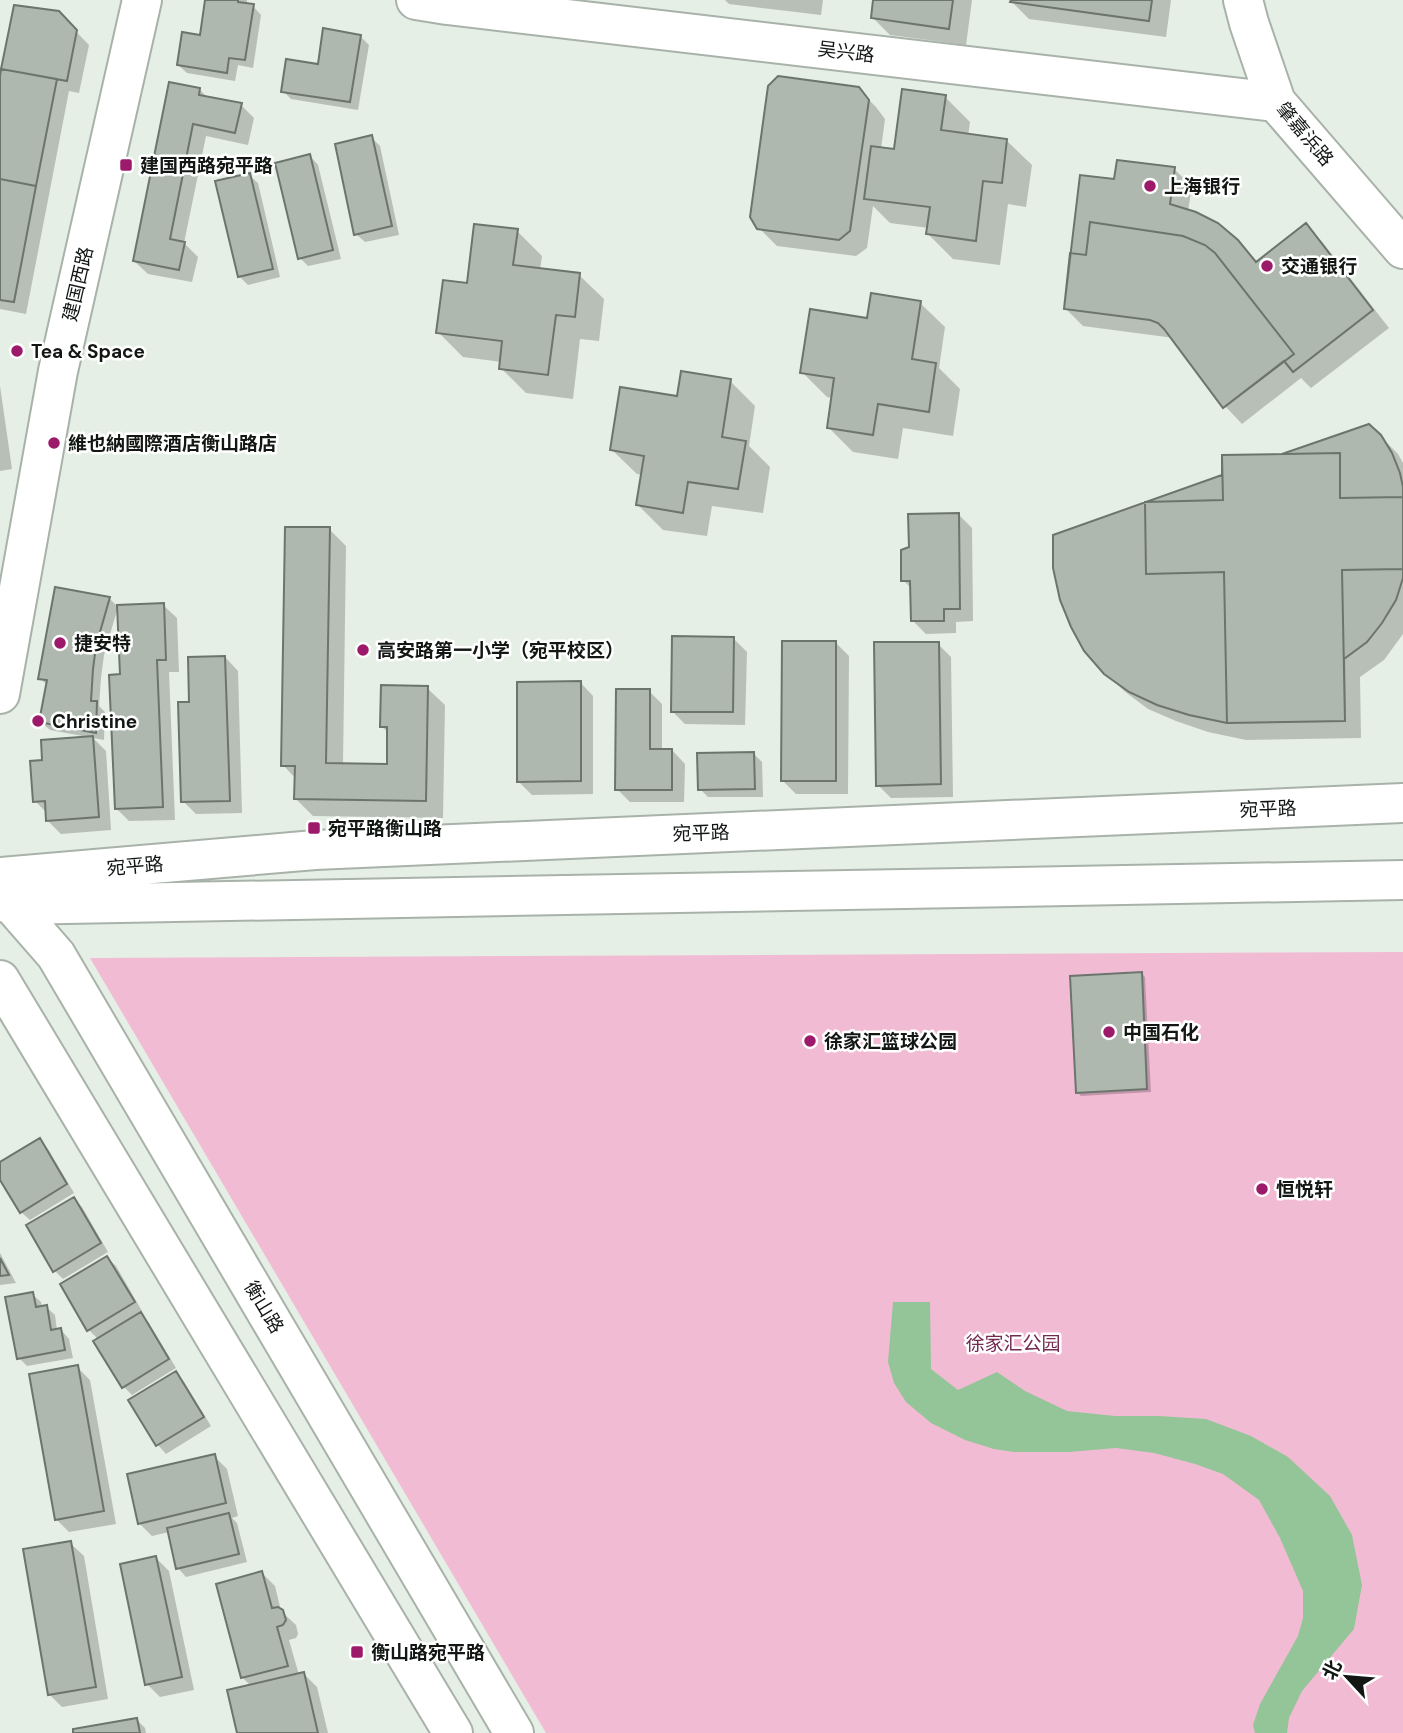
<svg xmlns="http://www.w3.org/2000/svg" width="1403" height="1733" viewBox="0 0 1403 1733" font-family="'DM Sans','Noto Sans SC',sans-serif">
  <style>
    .green { fill: #f2bbd4 }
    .water { fill: #93c598 }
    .shadow { fill: #0003 }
    .building { fill: #afb8af; stroke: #6c756d; stroke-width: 2 }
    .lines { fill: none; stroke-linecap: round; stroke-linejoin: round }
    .minor-casing { stroke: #a8b2a9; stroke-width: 42 }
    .major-casing { stroke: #a8b2a9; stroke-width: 42 }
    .minor { stroke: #fff; stroke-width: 38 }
    .major { stroke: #fff; stroke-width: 38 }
    .poi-dot { fill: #9d196a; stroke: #fff; stroke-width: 2.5 }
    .labels { text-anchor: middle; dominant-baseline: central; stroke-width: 5; stroke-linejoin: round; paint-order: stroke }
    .street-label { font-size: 19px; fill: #131714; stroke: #fff }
    .poi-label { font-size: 19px; font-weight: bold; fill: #131714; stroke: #fff; text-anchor: start }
    .park-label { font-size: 19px; fill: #722a51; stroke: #fff }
  </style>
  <rect width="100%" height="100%" fill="#e5efe5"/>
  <path class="green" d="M1403,952V1733H546L90,958Z"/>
  <path class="water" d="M893,1302H930L931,1369L958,1390L997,1372L1025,1391L1067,1411L1115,1416H1159L1206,1419L1251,1436L1288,1457L1330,1496L1352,1535L1362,1585L1354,1629L1302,1691L1289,1718L1287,1733H1255L1253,1725L1260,1704L1298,1636L1303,1618V1591L1280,1538L1259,1500L1223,1474L1195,1464L1154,1453L1116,1448L1069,1452H1014L994,1449L965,1440L931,1423L906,1402L894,1383L888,1362Z"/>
  <path class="shadow" d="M207,0H247V5L253,6L261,15L253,68L238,65L235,81L187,73L178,65L202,37Z
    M725,0H823L821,15L729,4Z
    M875,0H972L966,45L890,35L873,18Z
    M1012,0H1171L1166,37L1029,19L1012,2Z
    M58,13L89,45L79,93L69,91L26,314L0,309V87Z
    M360,36L369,45L358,110L291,99L283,91Z
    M858,89L876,107L885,119L881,149L896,151L945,97L970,122L968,136L1007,141L1032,165L1026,207L1008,204L1000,265L953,259L928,234L929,228L890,223L873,206L867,248L856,256L777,246L759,228Z
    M200,90L208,98L241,105L254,118L248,145L206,136L184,243L198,257L192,282L148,274L134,261Z
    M371,137L380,146L399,235L365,242L356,234Z
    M310,156L318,165L341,259L308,266L300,258Z
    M1174,169L1192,186L1188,211L1237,242L1258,263L1306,226L1323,243L1389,328L1311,388L1301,378L1242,424L1225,406L1174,338L1083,326L1065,308L1116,181Z
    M249,175L258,183L280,277L248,285L239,276Z
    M517,231L542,256L540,270L579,275L604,299L599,341L580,339L573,399L526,393L501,368L502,362L463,357L438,332Z
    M920,303L945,327L939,368L960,389L953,436L903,428L898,459L853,452L828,427L833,398L827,397L802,372L869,320Z
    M730,381L755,406L749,446L770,467L763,513L712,506L707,536L663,530L638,505L643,475L637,474L612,450L679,398Z
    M0,386L12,469L0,471Z
    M1380,436L1398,454L1403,463V634L1384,660L1360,677L1361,738L1246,740L1208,732L1176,721L1148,709L1124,691L1106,673L1282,456Z
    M959,515L972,528L973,621L956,622V633L926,634L912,620V589L903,580L910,548Z
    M329,529L346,546L343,765L389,766V733L382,727L427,688L445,705L443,818L313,816L296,799V779L283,765Z
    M109,598L118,607L104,655L101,678L99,706L105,712L104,740L93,738L106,751L111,830L61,834L48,821V814L35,801L44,762L88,737L50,730L41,722L48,686L40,678Z
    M163,605L177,618L179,672H169L175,820L129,821L116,808L122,676Z
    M733,638L747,652L745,725L685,724L672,711Z
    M836,643L849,656L848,794H796L783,781Z
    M938,644L951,657L953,797L891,798L878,785Z
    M225,657L238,671L242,813L196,814L183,801Z
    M580,682L593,696V794L532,795L519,782Z
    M649,691L662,704V751L672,750L685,764L684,802H630L617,789Z
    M754,754L762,762L763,797H708L700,789Z
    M1141,973L1145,977L1151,1092L1081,1096L1077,1092Z
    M40,1140L48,1149L74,1193L30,1220L21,1212L0,1177V1164Z
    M74,1199L82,1207L108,1252L63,1279L55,1271Z
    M0,1253L16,1283L0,1285Z
    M107,1258L116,1266L142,1311L139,1313L149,1323L176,1368L132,1395L123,1386L99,1340L89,1330Z
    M32,1294L41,1302L42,1308L46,1307L55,1315L57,1331L61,1330L69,1339L73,1358L27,1366L19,1358Z
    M77,1367L90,1380L116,1524L69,1532L56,1519Z
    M176,1373L184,1382L211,1426L166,1454L158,1445L130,1400Z
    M214,1456L227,1469L238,1516L232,1518L237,1523L247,1562L186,1577L178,1568L169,1532L152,1536L139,1523Z
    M70,1543L84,1556L108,1699L62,1707L49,1694Z
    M156,1558L169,1571L194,1690L160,1697L147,1684Z
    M262,1573L275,1586L281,1611L296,1625L298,1634L296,1638L289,1640L299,1675L304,1674L317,1687L328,1733H238L251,1686L242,1677Z
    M137,1720L145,1728L146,1733H75Z"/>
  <path class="building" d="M205,0H238V2L254,4L245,60L229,58L227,73L177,65L182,32L200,35Z
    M873,0H953L949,29L871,18Z
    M1011,0H1152L1149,21L1010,2Z
    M14,5L59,11L77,30L67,81L1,69Z
    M323,28L361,35L350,102L281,92L286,59L318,64Z
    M1,69L57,79L36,186L0,179V76Z
    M778,76L859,87L869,100L850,231L839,240L757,229L750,217L768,86Z
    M169,82L200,88L199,95L242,103L235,133L193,124L170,239L185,242L179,270L133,261Z
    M902,89L946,95L941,130L1007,139L1002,183L983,181L976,241L926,234L930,207L864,199L871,146L894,149Z
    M372,135L392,226L354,235L335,144Z
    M310,154L333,250L298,259L275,163Z
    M1117,160L1175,167L1170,204L1196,212L1218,223L1238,240L1256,262L1306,223L1373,310L1293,372L1284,361L1223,408L1164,329L1158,323L1150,320L1064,309L1080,175L1114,179Z
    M250,173L273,269L238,277L215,181Z
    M0,179L36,186L14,302L0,300Z
    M1090,222L1183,236L1205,245L1215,253L1294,354L1223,408L1164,329L1158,323L1150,320L1064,309L1070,253L1086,255Z
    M474,224L518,229L513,265L580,273L575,317L556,315L548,375L499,369L502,341L436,333L443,280L467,283Z
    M871,293L921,301L912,359L936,363L929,412L878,404L873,435L827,428L834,378L800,373L810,309L867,318Z
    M681,371L731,379L722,437L746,441L738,489L688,482L683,513L636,505L644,456L610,450L620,387L677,396Z
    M1369,424L1381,435L1392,453L1400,473L1403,487V578L1396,600L1382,623L1367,642L1344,659L1345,721L1227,723L1189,715L1157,705L1129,692L1104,674L1084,651L1071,627L1060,600L1053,568V535L1222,475V455L1282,454Z
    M1340,453V498L1403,497V569L1342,570L1345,721L1227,723L1224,572L1146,574L1145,502L1223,500L1222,455Z
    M959,513L960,609H944V621H911L910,581H901V550L909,547L908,514Z
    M285,527H330L326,763L387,764V727H380L381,685L428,686L426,801L294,799L295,766H281Z
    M55,587L110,597L96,646L93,669L91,701H97L96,733L39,722L47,680L38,679Z
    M164,603L166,660H157L163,807L115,809L109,675L120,674L117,605Z
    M672,636L734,637L733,712H671Z
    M782,641H836V781H781Z
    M874,642H939L941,784L876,786Z
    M225,656L230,801L181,802L178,702H189L188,657Z
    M581,681V781L517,782V682Z
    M616,689H650V749H672V790H615Z
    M93,736L99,817L46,821L45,801L33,802L30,761L42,760L41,740Z
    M754,752L755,789L698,790L697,753Z
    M1142,972L1147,1089L1076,1093L1070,976Z
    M40,1138L67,1184L20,1213L0,1180V1162Z
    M74,1197L101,1243L53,1272L26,1225Z
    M107,1256L135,1302L87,1331L60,1284Z
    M0,1258L9,1275L0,1276Z
    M33,1292L36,1307L47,1305L51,1330L61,1328L65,1350L17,1359L5,1297Z
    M141,1312L169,1359L122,1388L93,1341Z
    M78,1365L104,1511L55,1520L29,1374Z
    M176,1371L204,1417L156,1446L128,1400Z
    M215,1454L226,1503L138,1524L127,1474Z
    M229,1513L239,1554L176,1569L167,1528Z
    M71,1541L96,1687L48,1695L23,1549Z
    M156,1556L182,1677L145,1685L120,1564Z
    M262,1571L272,1608L278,1607L283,1610L286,1620L283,1625L277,1627L288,1666L241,1678L216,1584Z
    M304,1672L318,1733H237L227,1690Z
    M137,1718L140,1733H73V1729Z"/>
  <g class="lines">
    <g class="minor-casing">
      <path id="minor" d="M416,0L447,5L1276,102
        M1243,0L1249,23L1276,102L1403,249
        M0,694L58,371L142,0"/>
    </g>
    <g class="major-casing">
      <path id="major" d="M0,877L315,850L1403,803
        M2,893L56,955L514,1733
        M0,901L12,905L1403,880
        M0,980L453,1733"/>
    </g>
    <use href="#minor" class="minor"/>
    <use href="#major" class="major"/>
  </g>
  <g class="poi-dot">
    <rect x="119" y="158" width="14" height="14" rx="3.5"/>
    <circle cx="1150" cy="186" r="7"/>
    <circle cx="1267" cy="266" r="7"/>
    <circle cx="17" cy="351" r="7"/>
    <circle cx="54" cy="443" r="7"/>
    <circle cx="60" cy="643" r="7"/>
    <circle cx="363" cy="650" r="7"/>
    <circle cx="38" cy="721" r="7"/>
    <rect x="307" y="821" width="14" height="14" rx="3.5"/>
    <circle cx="1109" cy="1032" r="7"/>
    <circle cx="810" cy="1041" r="7"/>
    <circle cx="1262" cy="1189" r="7"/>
    <rect x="350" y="1645" width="14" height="14" rx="3.5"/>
  </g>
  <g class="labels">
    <g class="street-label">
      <text transform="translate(846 52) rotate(7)">吴兴路</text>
      <text transform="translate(1305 134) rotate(50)">肇嘉浜路</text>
      <text transform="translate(78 284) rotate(-77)">建国西路</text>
      <text transform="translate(1268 809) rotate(-2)">宛平路</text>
      <text transform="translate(701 833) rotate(-2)">宛平路</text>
      <text transform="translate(135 866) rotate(-5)">宛平路</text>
      <text transform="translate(264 1307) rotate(59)">衡山路</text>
    </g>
    <g class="poi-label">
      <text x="140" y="165">建国西路宛平路</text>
      <text x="1164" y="186">上海银行</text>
      <text x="1281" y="266">交通银行</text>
      <text x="31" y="351">Tea &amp; Space</text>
      <text x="68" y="443">維也納國際酒店衡山路店</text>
      <text x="74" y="643">捷安特</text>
      <text x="377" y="650">高安路第一小学（宛平校区）</text>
      <text x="52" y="721">Christine</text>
      <text x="328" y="828">宛平路衡山路</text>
      <text x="1123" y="1032">中国石化</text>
      <text x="824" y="1041">徐家汇篮球公园</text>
      <text x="1276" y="1189">恒悦轩</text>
      <text x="371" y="1652">衡山路宛平路</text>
    </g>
    <g class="park-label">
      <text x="1013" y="1343">徐家汇公园</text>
    </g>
  </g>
  <g transform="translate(1347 1677) rotate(296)" stroke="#ffffff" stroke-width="5" paint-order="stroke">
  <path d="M0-5L12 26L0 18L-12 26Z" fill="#131714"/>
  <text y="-10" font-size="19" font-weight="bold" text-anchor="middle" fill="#131714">北</text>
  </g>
</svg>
